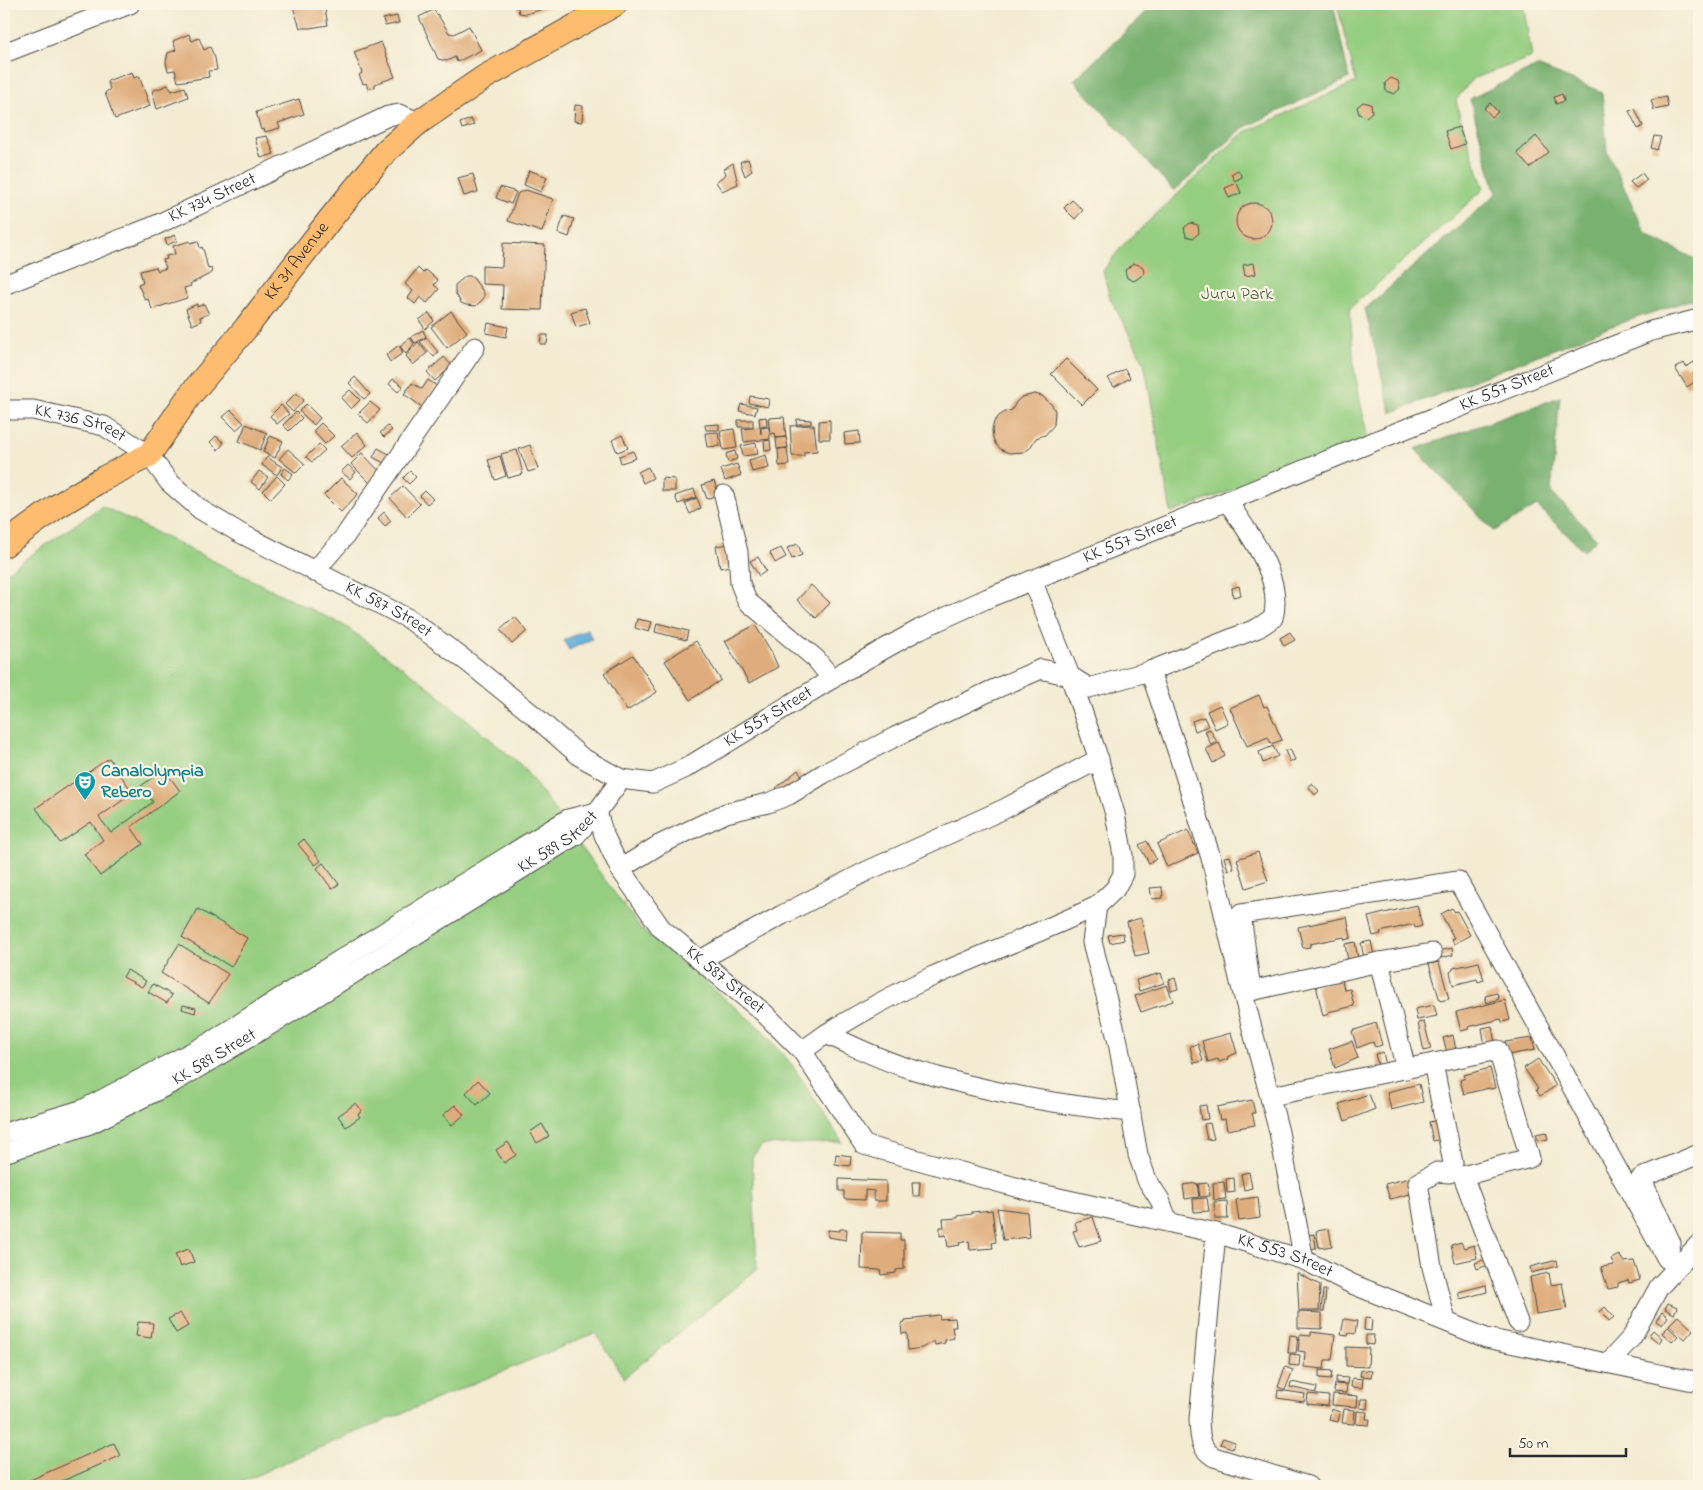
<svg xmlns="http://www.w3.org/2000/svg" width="1703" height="1490" viewBox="0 0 1703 1490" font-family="'Indie Flower',sans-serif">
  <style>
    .green { fill: #95ce81; stroke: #607c56 }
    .forest { fill: #78b16f; stroke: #526e4d }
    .water { fill: #62acda; stroke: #466c82 }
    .building { fill: #dfad7d }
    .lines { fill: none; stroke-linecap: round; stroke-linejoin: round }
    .minor-casing { stroke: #494844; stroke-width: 21 }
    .major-casing { stroke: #494844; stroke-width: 26 }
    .minor { stroke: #fff; stroke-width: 19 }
    .major { stroke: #febc70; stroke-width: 24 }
    .labels { text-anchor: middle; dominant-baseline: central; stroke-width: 4.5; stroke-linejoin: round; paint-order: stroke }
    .street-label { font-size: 18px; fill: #2b2b2b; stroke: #fcf5e5 }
    .park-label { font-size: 18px; fill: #4b5c45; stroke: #fcf5e5 }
    .culture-label { font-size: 18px; font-weight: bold; fill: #0d838f; stroke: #fcf5e5; text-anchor: start }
  </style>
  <rect width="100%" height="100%" fill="#fcf5e5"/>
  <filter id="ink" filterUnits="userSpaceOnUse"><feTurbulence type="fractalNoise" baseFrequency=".02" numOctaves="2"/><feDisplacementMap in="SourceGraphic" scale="10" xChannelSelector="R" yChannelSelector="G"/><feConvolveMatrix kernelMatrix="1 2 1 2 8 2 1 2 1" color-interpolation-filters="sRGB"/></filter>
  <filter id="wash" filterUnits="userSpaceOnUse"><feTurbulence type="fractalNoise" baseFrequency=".0096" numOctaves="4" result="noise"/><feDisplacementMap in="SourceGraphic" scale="20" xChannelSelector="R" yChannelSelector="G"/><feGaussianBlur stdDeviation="1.12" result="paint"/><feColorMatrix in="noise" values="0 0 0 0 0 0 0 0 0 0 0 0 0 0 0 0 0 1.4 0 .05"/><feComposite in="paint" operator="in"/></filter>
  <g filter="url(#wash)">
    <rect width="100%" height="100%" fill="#f3ebd2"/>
    <path class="green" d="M1347,4H1523L1532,57L1472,79L1456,100L1460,118L1484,189L1350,308L1354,368L1368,440L1171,513L1144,362L1110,298L1103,271L1122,246L1243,133L1356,82L1338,8Z
      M102,506L345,626L424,683L523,767L640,928L760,1028L793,1066L842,1142L762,1145L752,1157L757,1269L624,1378L595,1333L285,1462L234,1486H4V574Z"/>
    <path class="forest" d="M1155,4H1340L1334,8L1349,78L1243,128L1174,191L1074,80Z
      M1537,66L1602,92L1607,151L1646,234L1699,261V297L1615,325L1391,413L1365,309L1496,194L1470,99Z
      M1560,397L1551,492L1597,539L1584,551L1537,506L1494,531L1415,449Z"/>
    <path class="water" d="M587,629L592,639L569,650L564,640Z"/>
    <g id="blocks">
      <path class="building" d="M292,4H324L328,25L310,28H300Z
        M517,4H551L553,6L526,14L519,13Z
        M433,10L438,15L449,33L454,34L469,26L481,50L457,62L455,57L447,61L438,59L419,17Z
        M397,16L399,23L385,26L383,19Z
        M189,34L192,41L199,38L204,50L210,47L215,58L217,70L208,71L209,77L178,82L175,70L168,71L166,62L168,53L176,50L173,41Z
        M381,42L395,77L375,84V87L368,89L366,83L363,84L359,75L362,73L354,52Z
        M132,72L134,78L139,76L150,106L115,119L105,93L110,89L107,81Z
        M1391,78L1398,81L1400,89L1394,94L1386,91L1385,83Z
        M168,85L172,91L185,87L188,97L157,109L152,91Z
        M1562,94L1564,101L1556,104L1554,97Z
        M1666,97L1668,107L1654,110L1651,100Z
        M299,99L304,114L278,123L280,128L265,132L264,129L261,130L256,112Z
        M1363,102L1371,104L1372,112L1366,117L1359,114L1357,107Z
        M1490,103L1498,112L1492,117L1484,108Z
        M575,105L583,106L582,122L574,121Z
        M1635,109L1643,126L1638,129L1629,111Z
        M471,119L474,125L462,129L460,123Z
        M1459,127L1465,144L1451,149L1445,131Z
        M267,136L274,154L261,158L255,138Z
        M1536,136L1549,152L1530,168L1517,153Z
        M1654,136L1661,137L1657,150L1651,148Z
        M748,159L752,171L745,176L740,162Z
        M733,163L738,184L722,191L716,182L726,174L724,169Z
        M529,170L547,177L541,192L524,185Z
        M1238,170L1242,177L1235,181L1231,174Z
        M1642,173L1647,180L1636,188L1630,182Z
        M473,174L478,192L464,196L458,178Z
        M1237,183L1241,193L1229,198L1225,188Z
        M500,187L516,192L511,204L496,198Z
        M526,190L553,199L542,232L508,221L518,193Z
        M1072,200L1083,210L1075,219L1064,208Z
        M1236 221a18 18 0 1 1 36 0a18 18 0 1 1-36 0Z
        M564,216L574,219L569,237L558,233Z
        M1190,223L1198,225L1199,233L1193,238L1186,236L1184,228Z
        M175,235L177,241L167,245L165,239Z
        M190,241V243L198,241L200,248L202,247L204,252L208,269L211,268L212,273L190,284L191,286L184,288L187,298L152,309L148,299L145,300L138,284L143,282L140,271L156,267L158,271L166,268L163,260L167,259L166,256L175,254L173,246Z
        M503,243L545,245L542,310L502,309L503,285L482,284V266L502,267Z
        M1134,263L1143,267L1144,274L1134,281L1127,278L1125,270Z
        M1254,263L1256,274L1245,276L1243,265Z
        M418,268L423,273L426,270L438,280L434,285L439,289L427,303L420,297L415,304L408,298L413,291L405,284Z
        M466,276H470L474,279L484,293V298L476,306L466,305L461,303L455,292V285Z
        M197,304V307L204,304L209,314L200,317L201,321L192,325L186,309Z
        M585,308L590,323L576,327L571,312Z
        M451,311L467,332L447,348L431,327Z
        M429,313L434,321L425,329L419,320Z
        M488,323L508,327L506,337L486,333Z
        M423,330L426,337L415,343L411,337Z
        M541,335H548L547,344H540Z
        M426,337L438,352L434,357L420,342Z
        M410,338L414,344L406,354L400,346Z
        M418,342L427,353L413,365L406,356Z
        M399,345L403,353L390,362L386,355Z
        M444,357L452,366L435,381L427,372Z
        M1066,359L1097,390L1082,405L1051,374Z
        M1694,362L1699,370V379L1687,387L1675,368L1684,363L1686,367Z
        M1125,369L1130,378L1114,387L1108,378Z
        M355,377L370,394L364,399L349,383Z
        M393,379L403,386L398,392L389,384Z
        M428,380L437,386L422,407L404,394L412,383L422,389Z
        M350,390L360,400L351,409L341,398Z
        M296,393L304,400L293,412L285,404Z
        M1035,394L1042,396L1052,405L1055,411L1054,425L1045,435L1036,438L1030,448L1024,452L1009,453L1002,450L996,445L993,438L992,430L994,422L999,416L1005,412L1012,410L1016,402L1022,397Z
        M750,396L769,399L768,407L749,403Z
        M370,402L380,410L368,423L358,414Z
        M306,404L320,418L314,425L299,411Z
        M741,404L757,407L755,414L739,411Z
        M281,405L289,414L277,424L270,416Z
        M231,410L244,423L236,430L223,417Z
        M296,412L302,418L289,431L283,425Z
        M766,417L767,426L760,427L759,418Z
        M784,417L786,437L776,438L775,433L770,434L768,418Z
        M797,419L811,420V424H796Z
        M738,420H753V427H738Z
        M830,420V439H819V421Z
        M321,423L334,436L325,444L313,431Z
        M246,424L267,433L260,450L239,441Z
        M719,424V430H706L705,425Z
        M814,425L817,451L804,452V456H792L790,426Z
        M388,426L392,430L384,437L380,433Z
        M760,427L761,434V428L769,427L770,439L744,442L742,429Z
        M734,429L737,448L723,450L720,431Z
        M859,431L860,443L845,444L844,433Z
        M357,432L367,445L352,458L341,446Z
        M718,432L720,446L707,447L705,433Z
        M622,435L628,448L617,452L612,440Z
        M216,436L224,443L218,450L210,442Z
        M270,436L283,441L275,458L263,452Z
        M786,437L788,448L777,449L776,438Z
        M770,440L771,450L765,451L764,441Z
        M756,443L758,454L743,456L741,446Z
        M319,444L325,450L312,462L306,457Z
        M530,445L538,469L528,472L519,449Z
        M378,448L391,455L386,464L373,457Z
        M787,448L789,465L779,466L778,449Z
        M288,449L305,464L296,473L279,459Z
        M517,450L523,474L508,478L501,454Z
        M633,451L636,458L621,463L619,456Z
        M735,451L737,459L728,462L726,454Z
        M362,453L381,473L370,483L351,464Z
        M766,455L769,468L752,472L749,460Z
        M500,456L506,476L495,480L488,460Z
        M267,457L282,467L277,475L262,465Z
        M737,464L741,475L725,481L721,469Z
        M348,465L356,472L350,479L341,472Z
        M648,467L653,478L643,483L638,472Z
        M285,468L293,474L288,480L281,474Z
        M259,471L268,477L260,489L251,482Z
        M410,471L416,477L409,484L403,478Z
        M277,476L285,484L271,499L263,491Z
        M341,478L358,494L341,512L324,495Z
        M662,478L675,479V491H662Z
        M714,481L719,494L707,499L702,485Z
        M403,486L420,504L407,517L390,498Z
        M694,489L697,497L678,504L675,496Z
        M425,491L433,499L427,504L420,496Z
        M697,498L701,508L690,514L685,503Z
        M384,512L391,521L385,526L378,518Z
        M736,543L740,564L720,568L716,546Z
        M798,544L802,555L792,559L787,548Z
        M781,548L786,557L775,563L770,553Z
        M758,557L766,571L759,576L750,561Z
        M811,585L830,603L816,618L797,600Z
        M1239,586L1241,595L1233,597L1232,588Z
        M515,617L527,631L512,644L500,630Z
        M637,619L652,622L649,632L635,628Z
        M657,623L688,631L686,640L655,632Z
        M755,625L771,651L778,667L749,683L725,641Z
        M1290,632L1295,640L1284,646L1280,638Z
        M696,641L721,680L690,700L665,661Z
        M633,655L657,692L627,711L604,673Z
        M1259,695L1264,707L1267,706L1282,740L1271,744L1268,737L1247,746L1230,708Z
        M1220,705L1228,723L1215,729L1207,711Z
        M1204,717L1208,726L1195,731L1192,721Z
        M1210,729L1217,742L1211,745L1205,731Z
        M1219,743L1225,756L1213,763L1206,749Z
        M1273,746L1278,756L1263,763L1259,752Z
        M1290,749L1295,760L1290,762L1285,751Z
        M109,758L133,793L99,817L111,833L153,802L141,786L164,769L180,791L131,827L143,844L100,876L84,854L103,840L91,822L60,843L36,808Z
        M798,770L803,777L782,795L776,788Z
        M1312,783L1319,791L1315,795L1308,786Z
        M1188,830L1198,853L1167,867L1157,844Z
        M304,839L321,861L315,865L298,844Z
        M1147,841L1156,859L1149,863L1139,845Z
        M1258,852L1268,881L1246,888L1237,859Z
        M1230,856L1234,869L1228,870L1224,857Z
        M323,863L339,884L332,889L317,868Z
        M1162,887L1163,898L1152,899L1150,888Z
        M1417,905L1422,926L1415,928L1414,924L1380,932L1381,934L1373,936L1368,917Z
        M1452,908L1455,912L1457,911L1470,935L1454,944L1451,939L1454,938L1441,914Z
        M198,909L247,938L231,967L182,937Z
        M1347,917L1351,938L1345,940L1344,937L1310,944V947L1303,948L1298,927Z
        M1141,918L1149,953L1135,956L1127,922Z
        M1123,933L1124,940L1110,943L1108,935Z
        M1371,941L1374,956L1364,958L1361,943Z
        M1355,942L1358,959L1348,961L1345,944Z
        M179,944L228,974L209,1003L161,973Z
        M1452,948L1453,955L1441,958L1439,951Z
        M1439,962L1449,999L1440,1001L1429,964Z
        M1479,962L1484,980L1478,982L1477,979L1453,985L1450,972L1453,970V968Z
        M127,970L146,981L142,987L123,977Z
        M1161,973L1164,983L1139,991L1136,980Z
        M1175,978L1178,989L1171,991L1169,980Z
        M1342,979L1344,990L1350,989L1354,1006L1328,1012L1329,1014L1323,1016L1316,985Z
        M153,984L172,995L167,1003L148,992Z
        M1167,985L1173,1001L1141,1012L1135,996Z
        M1497,993L1499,999L1487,1003L1485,996Z
        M1505,1000L1510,1020L1502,1022L1501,1019L1468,1027L1469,1029L1461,1031L1456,1012Z
        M183,1005L196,1008L195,1013L182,1009Z
        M1434,1005L1437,1016L1417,1020L1415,1009Z
        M1424,1022L1431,1049L1424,1051L1418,1023Z
        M1376,1023L1382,1045L1375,1047L1373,1042L1357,1048L1352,1031Z
        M1492,1026L1495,1044L1485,1046L1482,1028Z
        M1231,1033L1237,1053L1227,1057L1228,1059L1219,1062L1218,1059L1208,1062L1202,1041Z
        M1453,1035L1456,1050L1447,1052L1443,1038Z
        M1532,1038L1535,1050L1508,1055L1505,1042Z
        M1352,1041L1358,1058L1335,1068L1329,1049Z
        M1198,1044L1203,1061L1194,1063L1190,1046Z
        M1383,1052L1386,1066L1379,1068L1375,1054Z
        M1538,1059L1556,1086L1540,1096L1536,1090L1538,1089L1524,1068Z
        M1490,1068L1495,1088L1490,1089L1489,1088L1464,1094L1460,1080L1465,1078L1464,1075Z
        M478,1080L490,1093L477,1105L466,1093Z
        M1419,1084L1423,1102L1391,1110L1387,1092Z
        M1369,1094L1375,1109L1345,1121L1339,1104Z
        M1252,1100L1255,1113H1252L1255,1125L1227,1130L1225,1119L1220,1120L1217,1107Z
        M356,1103L362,1111L358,1114L360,1117L346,1127L338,1116Z
        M455,1105L464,1115L452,1125L443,1115Z
        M1206,1105L1208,1119L1201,1120L1199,1106Z
        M1439,1120L1443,1139L1433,1141L1429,1122Z
        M1210,1123L1214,1139L1207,1140L1204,1124Z
        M542,1124L549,1136L537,1143L530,1132Z
        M1546,1132L1548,1139L1538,1141L1536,1134Z
        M508,1142L516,1155L504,1163L496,1150Z
        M836,1154L851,1156L850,1166L835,1164Z
        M1249,1172L1252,1188L1244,1190L1241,1174Z
        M1234,1178L1235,1192L1227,1193L1226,1179Z
        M1410,1178L1414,1193L1390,1199L1385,1184Z
        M839,1179L886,1181V1201H874V1191L865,1190V1200L844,1199V1191H839Z
        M912,1182H920L919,1196H913Z
        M1224,1182L1226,1199L1214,1200L1213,1183Z
        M1197,1183L1199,1197L1185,1199L1183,1185Z
        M1208,1183L1210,1196L1200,1197L1198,1184Z
        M1258,1197L1260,1218L1239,1221L1236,1200Z
        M1207,1198L1209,1211L1194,1212L1193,1199Z
        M1227,1201L1228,1219H1215L1214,1202Z
        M997,1208L1027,1212L1029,1237L1003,1240Z
        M992,1210L996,1242L992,1243L993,1248L970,1250L969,1241L959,1243L960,1245L948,1247L946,1235L940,1236V1227H944L943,1219L958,1218V1216L972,1214V1212Z
        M1093,1217L1101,1241L1079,1247L1073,1231L1077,1230L1075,1222Z
        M840,1229H847L846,1240L828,1237V1230L840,1231Z
        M1329,1229L1332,1246L1319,1248L1316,1231Z
        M862,1232L900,1233V1240H904V1269L896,1270V1273L881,1275L880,1270L861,1269Z
        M1314,1234L1316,1248L1308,1249L1306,1235Z
        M1461,1242L1464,1248L1474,1245L1477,1258L1455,1263L1451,1245Z
        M189,1249L194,1262L180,1267L175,1254Z
        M1619,1255L1624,1262L1634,1261L1640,1280L1629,1283L1628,1280L1618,1283V1287L1608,1289L1601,1267L1614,1265L1611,1259Z
        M1486,1259L1488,1265L1477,1269L1475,1263Z
        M1557,1260L1558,1266L1531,1273L1530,1267Z
        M1297,1273L1320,1285L1319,1311H1299Z
        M1549,1273L1551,1285L1562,1283L1567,1309L1536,1314L1530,1277Z
        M1486,1285L1487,1292L1460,1299L1458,1292Z
        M1323,1290H1326L1324,1311H1321Z
        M1668,1303L1677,1307L1674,1314L1665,1309Z
        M1605,1307L1614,1317L1609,1321L1600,1312Z
        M1298,1312L1322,1313V1329L1298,1328Z
        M1662,1312L1668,1317L1662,1325L1656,1321Z
        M180,1313L188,1326L176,1333L168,1319Z
        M939,1315L940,1319L955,1318L956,1327H952L954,1338L945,1340V1343L935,1345L934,1341L922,1348L908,1350L907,1333L902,1334L901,1324L905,1323V1321L915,1320V1318Z
        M1678,1316L1693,1330L1685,1339L1669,1325Z
        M1365,1318L1372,1319L1371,1331L1364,1330Z
        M1344,1319L1357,1321L1355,1334L1349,1333L1348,1336L1341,1335Z
        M138,1322L153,1323L151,1338L136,1336Z
        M1668,1327L1678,1336L1672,1342L1662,1333Z
        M1653,1330L1662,1338L1659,1343L1649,1335Z
        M1311,1332L1335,1335L1332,1360H1325L1324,1369L1304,1367L1305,1352L1298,1351L1300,1335L1311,1336Z
        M1290,1335L1298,1336L1296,1353H1288Z
        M1366,1335H1374L1373,1345L1366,1344Z
        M1346,1347L1369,1348L1368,1367L1346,1366Z
        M1290,1354L1300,1355L1299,1366L1289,1365Z
        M1285,1367L1293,1370L1285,1390L1278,1387Z
        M1319,1370L1332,1371L1331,1379L1319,1378Z
        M1361,1370L1372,1371L1371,1377L1360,1376Z
        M1336,1377L1348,1378L1347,1384L1336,1383Z
        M1352,1378L1363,1379L1362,1388L1351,1387Z
        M1291,1382L1317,1387L1316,1393L1290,1387Z
        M1335,1384L1347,1385L1346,1393L1334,1392Z
        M1278,1390L1305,1394L1304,1402L1277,1398Z
        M1308,1394L1329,1396L1328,1406L1307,1404Z
        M1333,1394L1358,1396L1357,1407L1332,1405Z
        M1361,1399H1368L1367,1409L1360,1408Z
        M1331,1409L1340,1412L1338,1422L1329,1420Z
        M1344,1409L1355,1410L1354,1424L1342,1423Z
        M1357,1411L1367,1412L1366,1419H1370L1369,1425L1356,1424Z
        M1223,1438L1235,1442L1232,1448L1220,1444Z
        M114,1443L120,1456L51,1486H31L28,1481Z"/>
    </g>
  </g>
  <g filter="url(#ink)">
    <use href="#blocks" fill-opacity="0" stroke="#494844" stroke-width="1"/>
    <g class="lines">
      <g class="minor-casing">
        <g id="minor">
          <path d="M4,53L130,4"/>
          <path id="s1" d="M4,285L154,226L388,116L399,114L419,122"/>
          <path id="s2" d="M4,410H33L104,426L149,455L169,482L201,510L240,533L409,619L469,663L532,714L581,757L621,779L653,783L686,768L843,672L920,629L988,598L1380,439L1651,331L1699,319"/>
          <path d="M724,495L738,552L740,583L747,601L816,659L832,679"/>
          <path d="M314,572L345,536L475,347"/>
          <path d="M1032,580L1070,676L1089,688L1150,671L1258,628L1273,618C1284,578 1249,533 1227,501"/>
          <path d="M1150,671L1178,753L1211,858L1240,982L1279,1132L1304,1260"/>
          <path id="s3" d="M597,812L604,835L620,869L661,928L764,1013L802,1051L864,1145L1037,1193L1216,1233L1304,1260L1352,1284L1486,1338L1688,1380L1699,1381"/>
          <path d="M620,869L659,845L726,813L768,803L789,795L823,774L895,737L988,692L1041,669L1070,676L1096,751L1115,814L1123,855V874L1115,889L1097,906L1092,942L1118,1042L1138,1155L1147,1180L1160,1200L1168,1222"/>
          <path d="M1432,953L1379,962L1251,991L1241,914L1458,881L1667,1259L1671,1243L1641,1178L1699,1154"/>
          <path d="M700,960L782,915L867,871L1004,809L1099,759"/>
          <path d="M1379,962L1406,1069"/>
          <path d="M826,1034C860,1013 894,994 931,977C986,953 1042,932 1097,906"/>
          <path d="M802,1051L826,1034C854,1046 882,1061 911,1069C982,1091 1057,1105 1131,1112"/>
          <path d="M1433,1063L1453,1163L1449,1173L1437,1172L1418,1183L1432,1267L1446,1321"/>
          <path d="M1281,1094L1498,1050L1530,1158L1463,1176L1518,1322"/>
          <path d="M4,1133L84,1109L209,1043L365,944L568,819L597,812"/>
          <path id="s4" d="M4,1153L90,1124L174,1082L285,1016L576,835L597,812L621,779"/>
          <path d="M1216,1233L1199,1419C1200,1436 1199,1448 1214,1457L1308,1486"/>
          <path d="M1608,1363L1632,1337L1659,1287L1699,1244"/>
        </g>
      </g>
      <g class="major-casing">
        <g id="major">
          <path id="s5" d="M4,545L56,507L104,478L149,455L190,395L246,328L331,218L386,151L419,122L485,77L615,4"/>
        </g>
      </g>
      <use href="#minor" class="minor"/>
      <use href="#major" class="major"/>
    </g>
  </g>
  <defs>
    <g id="theatre-pin" transform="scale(1.125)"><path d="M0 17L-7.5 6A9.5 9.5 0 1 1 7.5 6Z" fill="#0f9aa8" stroke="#fcf5e5"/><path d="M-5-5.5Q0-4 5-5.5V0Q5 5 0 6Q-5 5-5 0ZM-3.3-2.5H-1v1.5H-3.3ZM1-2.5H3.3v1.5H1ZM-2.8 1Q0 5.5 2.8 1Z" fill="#fff"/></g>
  </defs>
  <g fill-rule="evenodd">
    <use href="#theatre-pin" x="85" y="782"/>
  </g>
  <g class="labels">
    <g class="street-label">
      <text stroke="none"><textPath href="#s1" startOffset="226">KK 734 Street</textPath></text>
      <text stroke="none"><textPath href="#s5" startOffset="415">KK 31 Avenue</textPath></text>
      <text stroke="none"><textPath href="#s2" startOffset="1708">KK 557 Street</textPath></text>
      <text stroke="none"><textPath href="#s2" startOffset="78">KK 736 Street</textPath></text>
      <text stroke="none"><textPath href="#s2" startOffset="1302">KK 557 Street</textPath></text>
      <text stroke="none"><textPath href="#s2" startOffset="444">KK 587 Street</textPath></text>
      <text stroke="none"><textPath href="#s2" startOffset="898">KK 557 Street</textPath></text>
      <text stroke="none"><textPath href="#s4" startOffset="638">KK 589 Street</textPath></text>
      <text stroke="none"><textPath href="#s3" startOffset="216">KK 587 Street</textPath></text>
      <text stroke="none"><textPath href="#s4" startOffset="232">KK 589 Street</textPath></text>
      <text stroke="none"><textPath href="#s3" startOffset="869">KK 553 Street</textPath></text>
    </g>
    <g class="park-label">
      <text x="1237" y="295">Juru Park</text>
    </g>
    <g class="culture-label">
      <text x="101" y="772">CanalOlympia<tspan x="101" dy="21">Rebero</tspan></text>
    </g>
  </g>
  <rect width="1703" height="1490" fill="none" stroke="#fcf5e5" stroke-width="20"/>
  <path d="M1510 1448v8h116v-8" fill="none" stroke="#2b2b2b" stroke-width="2.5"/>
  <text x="1518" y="1448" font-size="15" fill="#2b2b2b" stroke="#fcf5e5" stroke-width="4" paint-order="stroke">50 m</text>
</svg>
